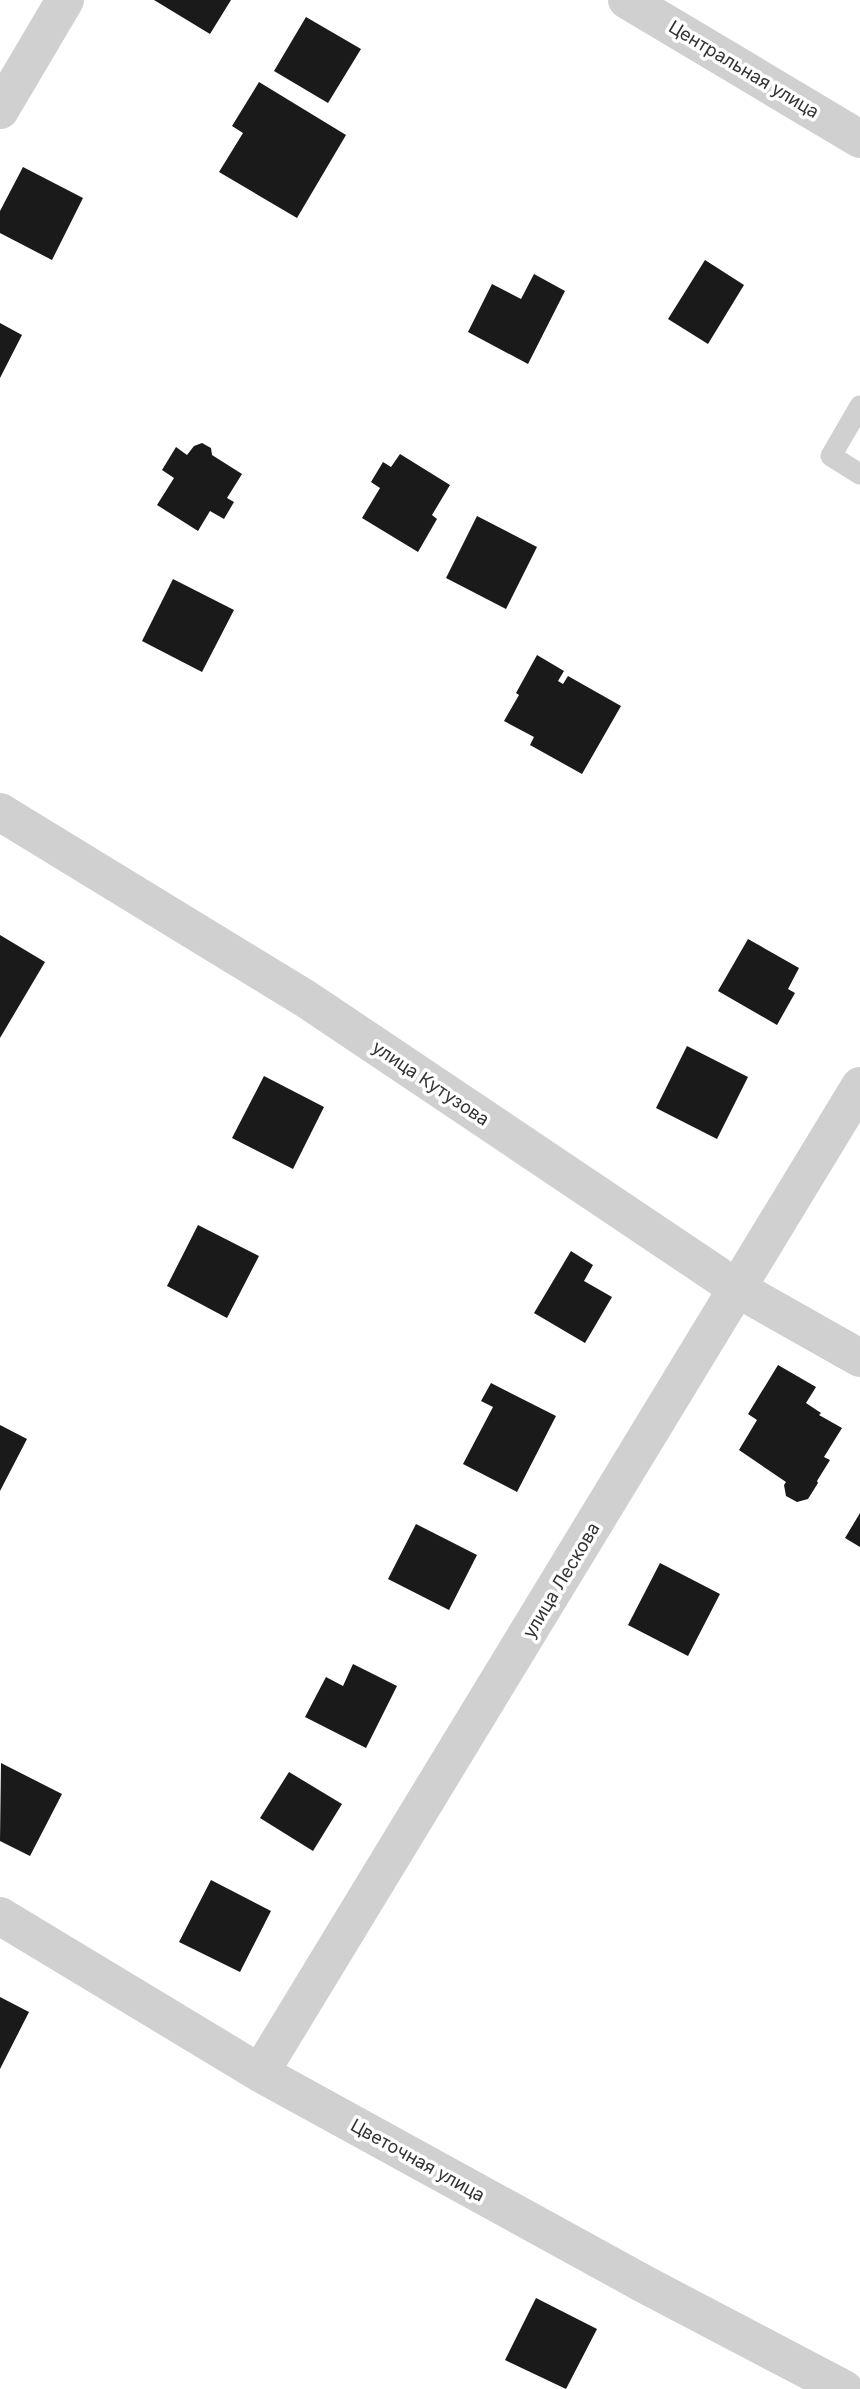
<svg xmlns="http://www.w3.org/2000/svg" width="860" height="2389" viewBox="0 0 860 2389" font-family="Inter,sans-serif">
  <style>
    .building { fill: #1a1a1a }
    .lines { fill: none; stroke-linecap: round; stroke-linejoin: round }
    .service { stroke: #d0d0d0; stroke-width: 21 }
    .minor { stroke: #d0d0d0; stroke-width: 38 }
    .tertiary { stroke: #d0d0d0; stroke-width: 38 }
    .labels { text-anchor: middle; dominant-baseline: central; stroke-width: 7; stroke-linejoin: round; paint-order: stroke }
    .street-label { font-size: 18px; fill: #333; stroke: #fff }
  </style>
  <rect width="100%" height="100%" fill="#fff"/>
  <path class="building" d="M154,0H231L210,34Z
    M306,17L361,49L328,103L274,71Z
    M259,82L346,135L297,218L219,172L243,133L232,126Z
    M23,167L83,198L52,260L0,233V211Z
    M705,260L744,285L708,344L668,319Z
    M534,274L565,291L528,364L468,332L492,284L521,299Z
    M0,323L22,335L0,378Z
    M202,443L211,448L212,455L242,474L227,498L234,502L224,519L210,511L198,531L157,505L174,478L162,470L176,447L187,455L194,446Z
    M400,454L450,485L432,515L437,519L418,552L362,518L380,488L371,482L383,462L391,467Z
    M477,516L537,547L506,609L446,578Z
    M173,579L234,610L202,672L142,641Z
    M537,655L564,671L558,681L563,684L568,676L621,706L582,774L530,745L534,737L504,721L519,695L516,693Z
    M0,935L45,962L0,1038Z
    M748,939L799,968L788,989L795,993L777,1025L718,991Z
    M687,1046L748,1077L717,1139L656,1108Z
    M264,1076L324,1107L293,1169L232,1138Z
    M198,1225L259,1256L227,1318L167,1286Z
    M571,1251L593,1265L584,1281L612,1297L585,1343L534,1313Z
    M778,1365L816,1387L806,1403L821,1413L819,1415L842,1428L824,1457L830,1460L817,1481L818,1483L808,1499L797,1502L786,1496L784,1485L786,1482L739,1450L757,1420L748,1414Z
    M491,1383L556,1416L517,1492L463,1464L493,1407L481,1401Z
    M0,1425L27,1439L0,1491Z
    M860,1513V1547L845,1538Z
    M416,1524L477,1555L449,1610L388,1579Z
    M660,1563L720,1594L688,1656L628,1625Z
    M353,1664L397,1686L366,1748L305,1717L326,1677L343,1686Z
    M1,1763L62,1794L30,1856L0,1841Z
    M289,1772L342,1804L313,1851L260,1818Z
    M211,1880L271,1911L240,1972L179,1942Z
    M0,1997L29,2012L0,2069Z
    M536,2298L597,2329L566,2389L505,2360Z"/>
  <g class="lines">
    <path class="service" d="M860,406L831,456L860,474"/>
    <path class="minor" d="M0,110L65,0
      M0,812L306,999L738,1289L860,1358
      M0,1916L260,2073L644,2284L844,2389
      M260,2073L860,1086"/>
    <path class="tertiary" d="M627,0L860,139"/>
  </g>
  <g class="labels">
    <g class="street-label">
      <text transform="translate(744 69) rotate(31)">Центральная улица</text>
      <text transform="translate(431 1083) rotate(34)">улица Кутузова</text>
      <text transform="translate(561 1580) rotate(-59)">улица Лескова</text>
      <text transform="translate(418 2160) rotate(29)">Цветочная улица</text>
    </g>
  </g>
</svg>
